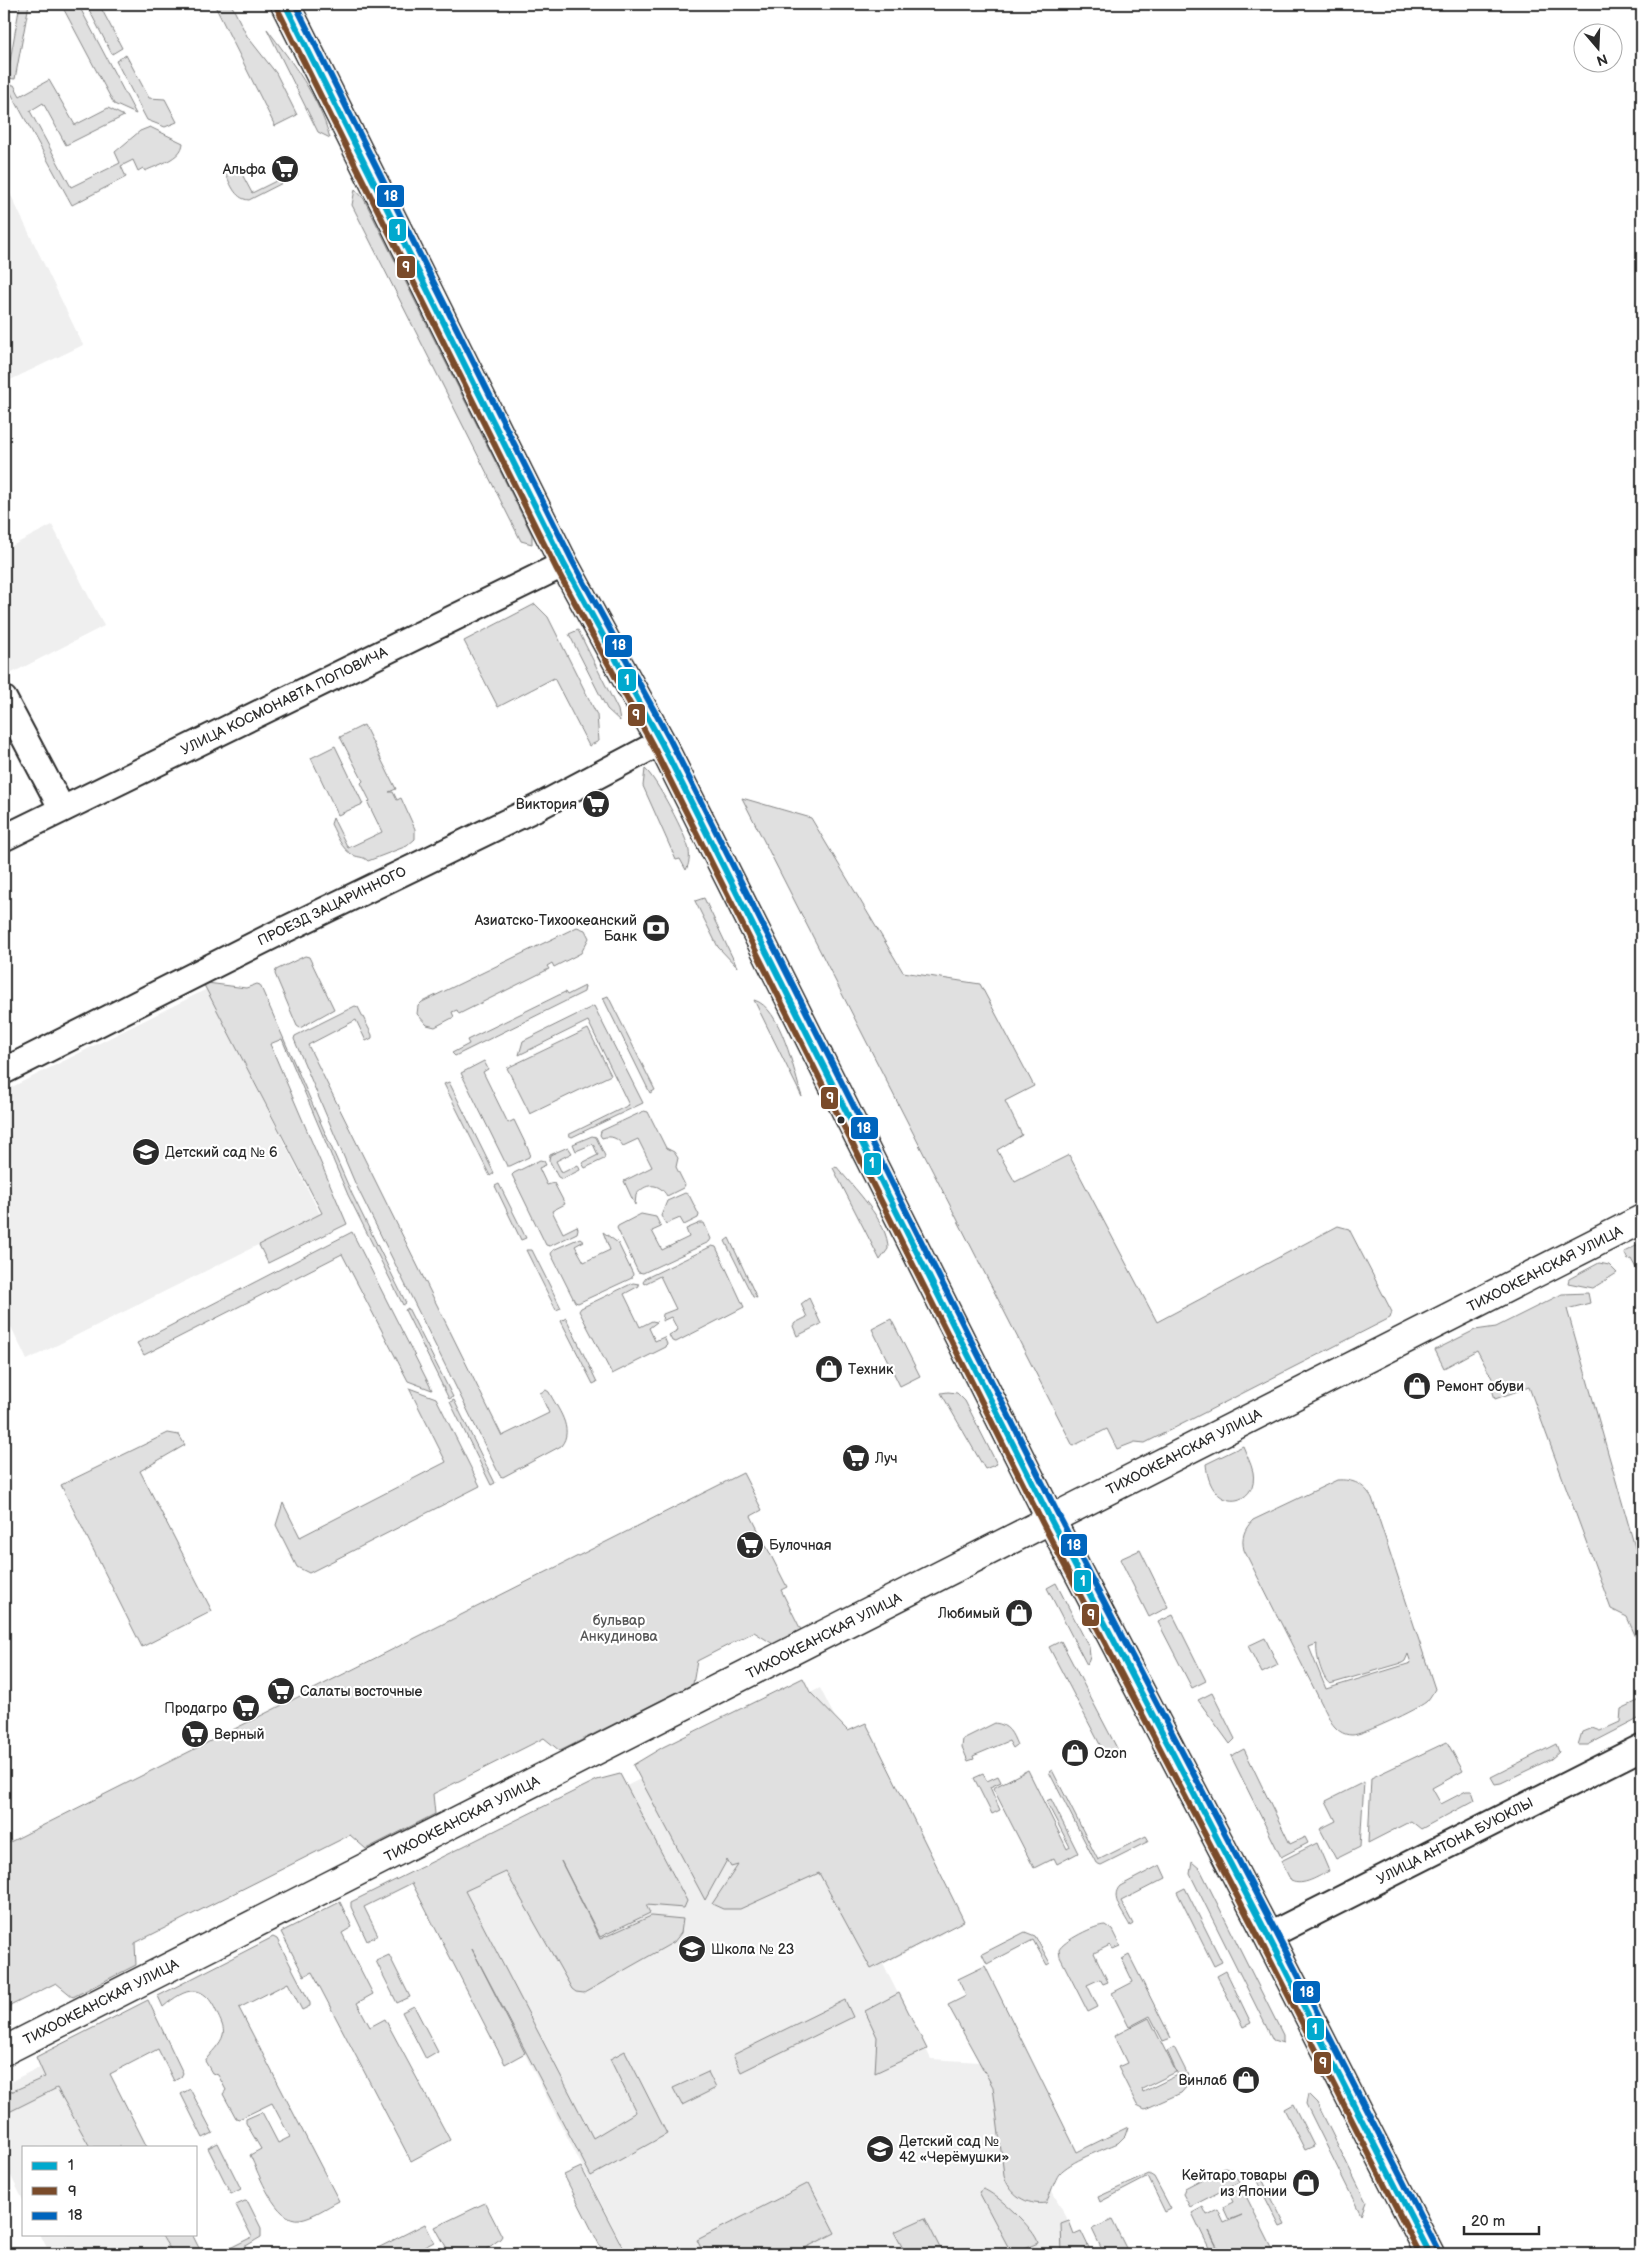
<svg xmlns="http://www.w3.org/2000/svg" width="1646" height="2258" viewBox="0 0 1646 2258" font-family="'Balsamiq Sans',sans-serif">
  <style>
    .built { fill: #efefef }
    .green { fill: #e0e0e0; stroke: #868686; fill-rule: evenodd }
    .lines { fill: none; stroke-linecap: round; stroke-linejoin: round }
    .street-casing { stroke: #2b2b2b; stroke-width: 29 }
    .secondary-casing { stroke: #2b2b2b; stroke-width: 31 }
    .primary-casing { stroke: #2b2b2b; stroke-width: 31 }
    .street { stroke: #fff; stroke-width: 25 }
    .secondary { stroke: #fff; stroke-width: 28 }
    .primary { stroke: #fff; stroke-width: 28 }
    .bus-1-casing { stroke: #fff; stroke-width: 10 }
    .bus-2-casing { stroke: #fff; stroke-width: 10 }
    .bus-3-casing { stroke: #fff; stroke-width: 10 }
    .bus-1 { stroke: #00a9ce; stroke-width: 6 }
    .bus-2 { stroke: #7a4b2a; stroke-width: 6 }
    .bus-3 { stroke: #0065bd; stroke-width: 6 }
    .bus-dot { fill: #2b2b2b; stroke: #fff; stroke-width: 2 }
    .labels { text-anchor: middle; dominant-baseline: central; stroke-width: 4.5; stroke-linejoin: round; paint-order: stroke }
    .poi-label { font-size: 14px; fill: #2b2b2b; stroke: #fff; text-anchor: start }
    .street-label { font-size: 14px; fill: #2b2b2b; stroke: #fff }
    .park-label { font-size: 14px; fill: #585858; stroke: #fff }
    .line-badge { stroke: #fff; stroke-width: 2 }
    .badge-label { font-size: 14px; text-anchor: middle; font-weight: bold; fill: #fff }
  </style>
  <rect width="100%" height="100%" fill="#fff"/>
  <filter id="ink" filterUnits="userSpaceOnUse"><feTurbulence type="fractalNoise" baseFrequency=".02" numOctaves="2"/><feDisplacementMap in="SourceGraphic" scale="10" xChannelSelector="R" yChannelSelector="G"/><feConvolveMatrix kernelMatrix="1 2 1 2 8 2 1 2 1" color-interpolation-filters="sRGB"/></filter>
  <g filter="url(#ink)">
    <path class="built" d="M4,181L83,345L4,383Z
      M52,525L104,626L6,676L4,672V550Z
      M207,989L320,1214L27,1360L4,1312V1091Z
      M820,1688L944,1933L883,1964L931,2059L980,2062L1067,2218L1063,2254H627L437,1882Z
      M75,2049L125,2147H24V2202L4,2162V2085Z
      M40,2234H170L180,2254H50Z"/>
    <path class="green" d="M20,4H29L15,79L7,78Z
      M61,4H78L136,114L114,104Z
      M86,4H99L122,48L112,54Z
      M214,4H231L247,36L276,73L297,115L275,126Z
      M267,29C292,62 319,97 330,138L318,132Z
      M126,55L149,98L165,99L177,122L165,127L147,120L116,61Z
      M49,80L75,125L108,108L124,116L66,145L43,103L30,111L71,187L120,163L115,152L140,131L150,127L183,143C182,159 157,165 145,171L143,168L138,171L133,160L121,166L126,177L72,205L6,84L14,85L20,96Z
      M236,163L252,193L296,171L298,175L249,200C234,199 230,182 224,170Z
      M355,189L364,199L532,535V544L521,541L352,205Z
      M535,604L548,617L597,715L599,741L589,746L554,678L498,707L464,641Z
      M578,630L618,710L620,721L607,709L569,634Z
      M364,725L396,789L389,792H393L397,800L401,798L415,829V839L407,846L368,861C363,856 359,858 353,855C341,849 337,835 331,824L333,818L348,848L382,832L368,803L370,801L361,783L363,781L340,737Z
      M335,746L363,804L338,815L311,758Z
      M645,769C655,776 688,838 689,851C690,858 689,864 686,870L680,859L676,860L643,786Z
      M742,798L811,818L903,972L980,984L1034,1086L1005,1101L1022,1135L997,1150L1015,1182L1069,1155L1157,1322L1338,1226L1349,1229L1392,1312L1390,1318L1145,1443L1135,1442L1117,1449L1107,1429L1073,1446Z
      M704,898L737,967L718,947L695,901Z
      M577,927L585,930L589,938L581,953L554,967L552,963L547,966L549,969L459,1014L457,1010L452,1012L454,1017L435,1027L427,1025L417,1014L418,1006L422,1002Z
      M305,956L309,957L334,1009L300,1028L297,1026L275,974L276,970Z
      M207,983L246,988L257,984L260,985L352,1194L406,1303L403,1305L348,1195L282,1039L270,1044L347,1224L268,1263L259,1245L322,1213L204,985Z
      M585,986L584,992L455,1056L452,1053L469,1044L467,1040L565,992L567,995Z
      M608,996L655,1090L650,1093L603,998Z
      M754,1000C781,1007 794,1072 802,1097Z
      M355,1006L358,1007L372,1035V1038L366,1041L356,1020L308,1045L502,1436L549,1413L540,1393L546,1390L549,1392C557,1408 575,1429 561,1446L503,1477L500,1476L355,1183L294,1039L295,1036Z
      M594,1006L643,1103L572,1137L568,1135L629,1105L588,1021L519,1055L523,1041Z
      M588,1029L611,1075L530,1114L507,1068Z
      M484,1061L488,1069L483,1072L508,1123L514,1120L530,1153L529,1157L510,1166H507L461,1073Z
      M449,1082L494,1173L490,1176L444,1084Z
      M644,1111L648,1112L666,1148L674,1152L678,1158L676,1167L685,1185L683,1188L667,1196C659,1182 645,1183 636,1195L635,1205L624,1181L652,1167L638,1139L623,1146C618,1138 611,1135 602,1138L600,1135L601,1131Z
      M592,1136L596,1137L605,1156L604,1159L585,1168L582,1163L598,1155L593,1144L576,1151L573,1144Z
      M568,1147L572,1153L556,1161L562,1173L578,1165L580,1170L562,1179L558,1177L549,1160L550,1155Z
      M540,1160L544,1161L546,1165L539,1168L547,1185L554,1183L565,1204L552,1211L563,1233L577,1226L578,1229L577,1233L550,1246L546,1245L512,1175L514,1173Z
      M836,1166C852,1186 889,1222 888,1249L880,1260L833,1168Z
      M499,1184L526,1238L521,1240L495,1186Z
      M685,1193L689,1195L699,1215L698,1218L684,1225L680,1218L666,1224L661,1216L667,1201Z
      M641,1214L656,1217L661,1227L652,1231L662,1250L689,1237L686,1229L700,1223H704L711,1239L709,1242L643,1273L638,1272L617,1228L618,1226Z
      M352,1232L432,1390L408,1381L342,1254L144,1355L137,1343Z
      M603,1232L618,1243L633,1274L632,1278L578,1303L575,1302L551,1254L553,1250L580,1238L584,1241L575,1246L584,1262L610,1250Z
      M729,1238L757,1298L753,1297L725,1241Z
      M1642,1243V1279L1631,1259L1628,1260L1624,1252Z
      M712,1246L716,1247L744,1307L676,1342L672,1341L669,1335L678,1330L671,1317L662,1321L663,1314L676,1309L660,1276L644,1284L643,1282L646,1278Z
      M526,1250H532L561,1308L556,1310Z
      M1599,1263L1609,1265L1617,1273L1593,1288L1568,1283L1569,1279Z
      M633,1283L639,1284V1286L624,1294L640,1327L652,1321L657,1322L649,1328L655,1341L664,1337L667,1344L666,1347L612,1374L579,1311L581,1308Z
      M1588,1293L1590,1303L1567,1309L1642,1572V1651L1627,1617L1611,1609L1529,1387L1495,1399L1491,1386L1495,1384L1477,1350L1444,1368L1435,1350L1475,1330L1496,1327L1562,1294Z
      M809,1298L821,1324L797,1336L793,1326L795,1323L807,1317L801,1304Z
      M408,1308L453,1397L449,1399L405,1310Z
      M566,1318L597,1382L593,1384L561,1321Z
      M891,1319L920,1376L900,1386L872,1329Z
      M409,1388L436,1398L480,1486L309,1573L297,1567L276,1525L283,1503L300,1537L446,1462Z
      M948,1392L957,1393L965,1401L997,1464L985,1469L941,1393Z
      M454,1400L495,1483L491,1485L450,1402Z
      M168,1433L179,1435L185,1445L140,1471L212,1611L142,1647L61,1485Z
      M1243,1446C1246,1454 1251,1463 1253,1472C1259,1506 1210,1516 1206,1464Z
      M743,1473L762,1510L751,1516L787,1587L781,1590L801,1630L773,1644L754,1632L697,1661L693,1684L560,1751L544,1738L433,1794L435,1814L366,1849L350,1835L135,1943L136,1965L73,1997L56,1983L4,2009V1845Z
      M1337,1480C1353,1479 1364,1484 1372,1498L1435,1689C1432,1694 1430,1698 1426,1702C1417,1709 1363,1735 1352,1735C1342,1735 1336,1729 1331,1722L1244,1550C1241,1538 1244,1529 1253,1520ZM1317,1644C1315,1653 1322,1679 1330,1684L1402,1663L1405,1661L1408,1654L1411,1663L1326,1689L1309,1647Z
      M1140,1550L1168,1607L1149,1617L1120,1559Z
      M1056,1583L1089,1647L1090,1656L1087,1665L1047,1588Z
      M1173,1615L1206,1681L1192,1688L1158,1622Z
      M1265,1638L1278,1665L1262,1673L1248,1646Z
      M1061,1641L1119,1752L1107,1758L1049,1647Z
      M803,1678L810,1692L848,1731L866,1723L964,1921L871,1969L819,1873L740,1909H723L712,1904L738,1865L731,1867L727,1860L705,1900L633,1765L663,1747Z
      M1212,1693L1235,1739L1230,1744L1198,1700Z
      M1642,1699V1717L1588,1745H1578L1582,1732L1592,1728L1600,1731L1620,1722L1621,1709Z
      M995,1723C1009,1725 1012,1733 1017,1745L1013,1748L1009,1741L973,1756L974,1759L968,1761L962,1747L963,1739Z
      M1447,1742L1463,1771L1432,1788L1441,1804L1466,1791H1472L1475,1800L1421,1829L1411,1821L1368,1843L1371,1778Z
      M1556,1744L1559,1752L1551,1759L1501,1783L1495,1784L1491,1777Z
      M1244,1749L1290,1844L1305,1837L1308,1843L1281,1857L1231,1756Z
      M1028,1770L1067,1849L1070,1847L1046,1801L1051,1799L1078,1853L1057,1864L1054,1858L1034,1868L993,1788Z
      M1052,1770L1098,1860L1146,1836L1149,1841L1101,1865L1096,1863L1049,1772Z
      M620,1774L687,1901L684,1908L646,1905L650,1913L600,1937L561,1861L600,1939L651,1916L683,1919L681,1933L674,1942L584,1993L576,1992L572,1989L506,1872L465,1891L593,2138L636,2112L610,2059L625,2051L667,2134L591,2176L472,1949L525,2053L505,2064L412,1883L364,1907L378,1935L367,1941L351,1907V1902L597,1780Z
      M983,1774L987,1781L998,1776L1001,1782L990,1787L1000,1810L992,1814L974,1778Z
      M1364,1782L1360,1847L1336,1859L1320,1829L1336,1821L1326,1801Z
      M1317,1843L1329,1871C1319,1876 1303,1887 1291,1881L1281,1861Z
      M1192,1862L1200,1869L1283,2035V2043L1273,2040L1190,1874Z
      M1160,1865L1166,1878L1121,1901L1133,1924L1130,1926C1124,1914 1109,1897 1120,1886Z
      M1185,1888L1222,1962L1214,1966L1177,1892Z
      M340,1902L352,1927L342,1933L373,1994L357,2003L370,2027L385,2019L450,2140L411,2161L312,1972L304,1976L281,1932Z
      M1105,1925L1112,1930L1120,1946L1113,1949L1110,1945L1094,1953L1108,1982L1103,1984L1100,1979L1087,1985L1098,2007L1088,2012L1060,1957L1059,1950C1063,1941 1095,1925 1105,1925Z
      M1025,1932L1035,1936L1050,1963L1047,1965L1033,1940L987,1964L982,1954Z
      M273,1937L277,1939L310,2003V2006L302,2010L288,1983L239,2008L339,2201C327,2207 313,2217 300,2219C276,2223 259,2174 250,2155L261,2149L246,2123V2119L262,2112L278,2143L290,2137L272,2103L239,2119L236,2118L223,2094L226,2090L218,2075L212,2073L205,2061C210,2053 221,2044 223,2035C225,2028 220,2020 217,2013C204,1982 186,1987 163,2007L158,1996Z
      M389,1955L410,1997L397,2003L376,1961Z
      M1129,1955L1171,2038L1163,2041L1150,2016L1129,2027L1112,1993L1133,1982L1122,1959Z
      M985,1966L1077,2152L1128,2127L1125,2136L1118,2143C1102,2150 1070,2161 1059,2174C1055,2179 1050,2195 1046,2203C1026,2206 1009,2194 1004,2175L993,2087L948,2005L966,1996L958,1979Z
      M1226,1971L1251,2023L1243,2027L1217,1976Z
      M899,1993L927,2049L875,2073L877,2037L865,2011Z
      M148,2000L183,2073L181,2077L174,2081L158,2049L110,2074L147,2147H90L57,2088L5,2114L4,2095L45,2077L36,2057Z
      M845,2000L853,2017L741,2072L733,2055Z
      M414,2006L438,2052L426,2059L402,2012Z
      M1149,2018L1176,2072L1142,2089L1143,2092L1178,2075L1167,2051L1174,2047L1187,2073L1189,2084L1181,2093L1145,2109L1137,2105L1118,2067L1127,2063L1114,2036Z
      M708,2072L716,2088L682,2105L673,2088Z
      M190,2089L213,2133L203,2138L181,2094Z
      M1308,2094L1317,2103L1366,2202L1361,2215L1306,2104Z
      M1293,2104L1314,2146L1305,2150L1284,2109Z
      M218,2143L241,2189L231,2194L208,2148Z
      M581,2167L626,2254H604L564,2175Z
      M1225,2167L1232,2170L1239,2182L1190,2207L1183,2194L1185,2188Z
      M1259,2173L1285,2225L1280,2227L1254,2175Z
      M1149,2174L1154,2177L1171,2209L1165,2212L1148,2177L1100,2202L1098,2197Z
      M809,2183L835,2233L793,2254H704L697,2240Z
      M1242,2188L1275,2254H1221L1209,2231L1220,2254H1212L1192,2213L1203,2207L1207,2215L1218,2210L1224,2223L1242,2215L1229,2220L1223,2207L1233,2202L1229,2194Z
      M983,2189C996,2193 1036,2230 1038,2243L1012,2254L979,2192Z
      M245,2201L248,2202L261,2228V2237C247,2245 236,2254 218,2254L252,2237L236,2205Z
      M485,2203L502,2236L500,2239L480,2254H450L435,2227Z
      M925,2218L943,2254H906L894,2232Z
      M1112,2220L1129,2254H1104L1092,2229Z
      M1069,2221L1074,2234L1081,2231L1092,2254H1062L1061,2224Z
      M425,2224L434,2242L411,2254H366Z
      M161,2234H192L202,2254C176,2254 174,2258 161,2234Z"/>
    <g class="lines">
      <g class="street-casing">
        <path id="street" d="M4,699L62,809
          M4,838L564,564
          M4,1071L276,934L538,807L661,742
          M1268,1936L1642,1747"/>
      </g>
      <g class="secondary-casing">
        <path id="secondary" d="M4,2051L1642,1219"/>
      </g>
      <g class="primary-casing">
        <path id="primary" d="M285,4L564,564L661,742L1051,1520L1268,1936L1430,2254"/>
      </g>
      <use href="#street" class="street"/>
      <use href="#secondary" class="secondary"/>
      <use href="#primary" class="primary"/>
      <g class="bus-1-casing">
        <path id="bus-1" d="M285,4L564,564L661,742L1051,1520L1268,1936L1430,2254"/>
      </g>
      <g class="bus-2-casing">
        <path id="bus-2" d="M277,8L556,568L653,746L1043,1524L1260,1940L1420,2254"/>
      </g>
      <g class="bus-3-casing">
        <path id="bus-3" d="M295,4L572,560L669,738L1059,1516L1276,1932L1438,2250"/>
      </g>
      <use href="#bus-1" class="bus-1"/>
      <use href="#bus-2" class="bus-2"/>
      <use href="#bus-3" class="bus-3"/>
    </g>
  </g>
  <defs>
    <g id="supermarket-disc" transform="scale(1.4375)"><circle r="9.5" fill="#2b2b2b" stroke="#fff"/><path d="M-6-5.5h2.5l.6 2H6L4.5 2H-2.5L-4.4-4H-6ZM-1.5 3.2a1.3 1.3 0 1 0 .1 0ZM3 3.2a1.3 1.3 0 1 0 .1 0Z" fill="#fff"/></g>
    <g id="bank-disc" transform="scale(1.4375)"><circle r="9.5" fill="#2b2b2b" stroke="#fff"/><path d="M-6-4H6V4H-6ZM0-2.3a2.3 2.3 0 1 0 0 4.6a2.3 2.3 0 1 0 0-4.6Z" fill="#fff"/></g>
    <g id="school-disc" transform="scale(1.4375)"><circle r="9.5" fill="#2b2b2b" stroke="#fff"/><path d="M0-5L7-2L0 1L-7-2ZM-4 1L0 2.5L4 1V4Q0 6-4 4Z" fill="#fff"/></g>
    <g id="shop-disc" transform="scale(1.4375)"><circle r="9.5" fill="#2b2b2b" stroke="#fff"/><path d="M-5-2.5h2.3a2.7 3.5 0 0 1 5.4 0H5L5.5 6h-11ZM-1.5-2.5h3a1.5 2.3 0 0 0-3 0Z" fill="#fff"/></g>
  </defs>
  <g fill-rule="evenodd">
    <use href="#supermarket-disc" x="285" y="169"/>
    <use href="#supermarket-disc" x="596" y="804"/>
    <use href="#bank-disc" x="656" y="928"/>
    <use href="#school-disc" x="146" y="1152"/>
    <use href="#shop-disc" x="829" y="1369"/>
    <use href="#shop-disc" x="1417" y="1386"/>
    <use href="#supermarket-disc" x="856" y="1458"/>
    <use href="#supermarket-disc" x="750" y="1545"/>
    <use href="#shop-disc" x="1019" y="1613"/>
    <use href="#supermarket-disc" x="281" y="1691"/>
    <use href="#supermarket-disc" x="246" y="1708"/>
    <use href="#supermarket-disc" x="195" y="1734"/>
    <use href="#shop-disc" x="1075" y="1753"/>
    <use href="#school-disc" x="692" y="1949"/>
    <use href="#shop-disc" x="1246" y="2080"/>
    <use href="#school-disc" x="880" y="2149"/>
    <use href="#shop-disc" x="1306" y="2183"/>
  </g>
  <circle class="bus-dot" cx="841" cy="1120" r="4.5"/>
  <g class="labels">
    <g class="poi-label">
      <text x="266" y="169" text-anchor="end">Альфа</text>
      <text x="577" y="804" text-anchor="end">Виктория</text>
      <text x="637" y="920" text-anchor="end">Азиатско-Тихоокеанский<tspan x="637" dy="16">Банк</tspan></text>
      <text x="165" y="1152">Детский сад № 6</text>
      <text x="848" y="1369">Техник</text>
      <text x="1436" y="1386">Ремонт обуви</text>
      <text x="875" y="1458">Луч</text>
      <text x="769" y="1545">Булочная</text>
      <text x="1000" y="1613" text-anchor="end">Любимый</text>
      <text x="300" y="1691">Салаты восточные</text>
      <text x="227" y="1708" text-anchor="end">Продагро</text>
      <text x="214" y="1734">Верный</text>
      <text x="1094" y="1753">Ozon</text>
      <text x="711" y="1949">Школа № 23</text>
      <text x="1227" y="2080" text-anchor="end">Винлаб</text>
      <text x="899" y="2141">Детский сад №<tspan x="899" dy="16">42 «Черёмушки»</tspan></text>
      <text x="1287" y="2175" text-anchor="end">Кейтаро товары<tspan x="1287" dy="16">из Японии</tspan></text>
    </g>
    <g class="street-label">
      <text transform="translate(284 701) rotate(-26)">УЛИЦА КОСМОНАВТА ПОПОВИЧА</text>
      <text transform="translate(332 906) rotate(-26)">ПРОЕЗД ЗАЦАРИННОГО</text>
      <text transform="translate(1545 1269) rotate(-27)">ТИХООКЕАНСКАЯ УЛИЦА</text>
      <text transform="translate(1184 1452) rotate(-27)">ТИХООКЕАНСКАЯ УЛИЦА</text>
      <text transform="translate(824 1636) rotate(-27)">ТИХООКЕАНСКАЯ УЛИЦА</text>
      <text transform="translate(462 1819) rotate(-27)">ТИХООКЕАНСКАЯ УЛИЦА</text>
      <text transform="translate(1455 1841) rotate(-27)">УЛИЦА АНТОНА БУЮКЛЫ</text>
      <text transform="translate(101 2002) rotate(-27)">ТИХООКЕАНСКАЯ УЛИЦА</text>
    </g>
    <g class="park-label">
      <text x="619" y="1620">бульвар<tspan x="619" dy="16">Анкудинова</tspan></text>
    </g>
  </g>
  <g class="line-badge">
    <rect x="376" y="184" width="29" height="24" rx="5" fill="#0065bd"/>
    <rect x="388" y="218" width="19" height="24" rx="5" fill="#00a9ce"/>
    <rect x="396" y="255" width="20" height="24" rx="5" fill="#7a4b2a"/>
    <rect x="604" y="634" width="29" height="24" rx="5" fill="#0065bd"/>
    <rect x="617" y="668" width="20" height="24" rx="5" fill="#00a9ce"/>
    <rect x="627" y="703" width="19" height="24" rx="5" fill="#7a4b2a"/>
    <rect x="820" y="1086" width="19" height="24" rx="5" fill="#7a4b2a"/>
    <rect x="850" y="1116" width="29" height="24" rx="5" fill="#0065bd"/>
    <rect x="863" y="1152" width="19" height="24" rx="5" fill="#00a9ce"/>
    <rect x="1060" y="1533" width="28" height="24" rx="5" fill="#0065bd"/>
    <rect x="1073" y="1569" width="19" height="24" rx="5" fill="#00a9ce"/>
    <rect x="1081" y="1603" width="19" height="24" rx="5" fill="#7a4b2a"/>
    <rect x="1292" y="1980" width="29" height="24" rx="5" fill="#0065bd"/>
    <rect x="1306" y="2017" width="19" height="24" rx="5" fill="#00a9ce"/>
    <rect x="1313" y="2051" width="19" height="24" rx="5" fill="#7a4b2a"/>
  </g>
  <g class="badge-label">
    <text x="391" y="201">18</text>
    <text x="398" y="235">1</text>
    <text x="406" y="272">9</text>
    <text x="619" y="650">18</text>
    <text x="627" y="685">1</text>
    <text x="636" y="720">9</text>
    <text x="830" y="1103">9</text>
    <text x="864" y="1133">18</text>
    <text x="872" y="1168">1</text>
    <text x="1074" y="1550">18</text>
    <text x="1083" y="1586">1</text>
    <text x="1091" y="1620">9</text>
    <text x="1307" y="1997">18</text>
    <text x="1315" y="2034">1</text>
    <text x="1323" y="2068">9</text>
  </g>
  <rect width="1646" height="2258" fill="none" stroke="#fff" stroke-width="20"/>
  <rect x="10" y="10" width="1626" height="2238" fill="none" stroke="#2b2b2b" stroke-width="2" filter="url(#ink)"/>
  <rect x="22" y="2146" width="175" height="90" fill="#ffffff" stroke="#aaaaaa"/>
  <rect x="32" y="2162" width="25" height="8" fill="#00a9ce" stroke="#aaaaaa"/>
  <text x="68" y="2170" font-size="15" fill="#2b2b2b">1</text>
  <rect x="32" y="2187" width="25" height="8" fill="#7a4b2a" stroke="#aaaaaa"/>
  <text x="68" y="2196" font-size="15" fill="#2b2b2b">9</text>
  <rect x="32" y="2212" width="25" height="8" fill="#0065bd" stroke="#aaaaaa"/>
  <text x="68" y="2220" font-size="15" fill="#2b2b2b">18</text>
  <g transform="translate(1598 48) rotate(161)"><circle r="24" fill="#ffffff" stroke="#aaaaaa"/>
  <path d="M0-4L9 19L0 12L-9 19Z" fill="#2b2b2b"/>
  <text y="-8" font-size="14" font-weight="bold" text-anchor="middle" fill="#2b2b2b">N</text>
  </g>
  <path d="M1464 2226v8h75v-8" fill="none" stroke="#2b2b2b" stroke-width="2.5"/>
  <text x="1471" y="2226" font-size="15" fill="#2b2b2b" stroke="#ffffff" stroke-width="4" paint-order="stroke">20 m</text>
</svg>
